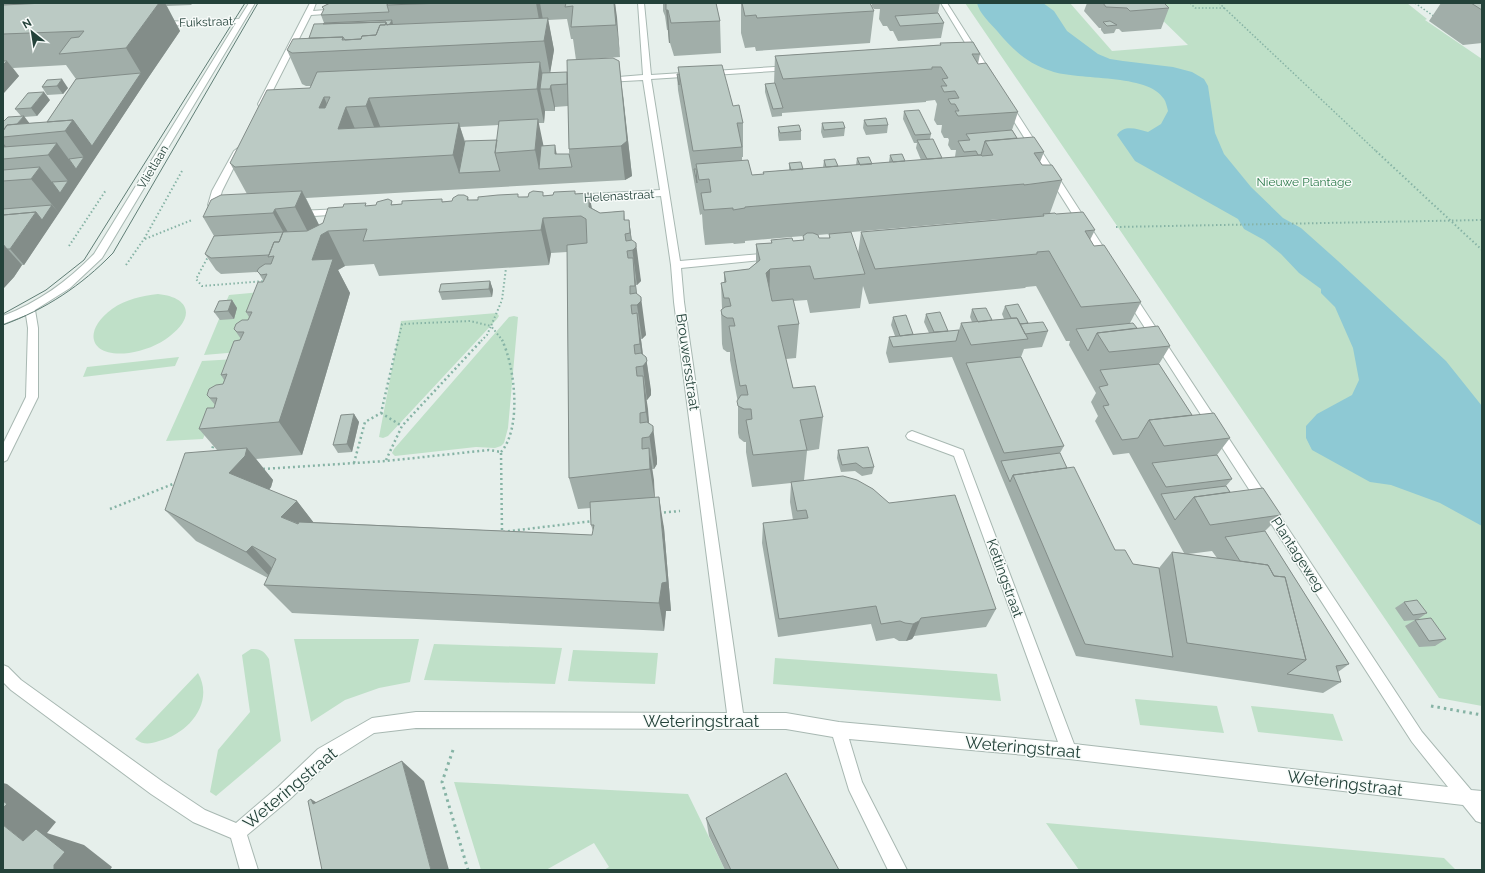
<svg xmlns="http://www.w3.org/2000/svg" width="1485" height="873" viewBox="0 0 1485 873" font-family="Raleway,sans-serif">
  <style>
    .green { fill: #bfe0c8 }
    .water { fill: #8ec9d4 }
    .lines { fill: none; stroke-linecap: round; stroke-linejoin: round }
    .minor-casing { stroke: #a8b8b2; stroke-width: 2 }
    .path-far3 { stroke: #86b3a5; stroke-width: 1.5; stroke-dasharray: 1.5 2; stroke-linecap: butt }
    .path-far2 { stroke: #86b3a5; stroke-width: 2; stroke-dasharray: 1.5 2.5; stroke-linecap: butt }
    .path-far1 { stroke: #86b3a5; stroke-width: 2.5; stroke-dasharray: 2 3; stroke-linecap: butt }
    .path { stroke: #86b3a5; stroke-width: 3; stroke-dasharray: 2.5 4; stroke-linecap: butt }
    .minor { fill: #fff; fill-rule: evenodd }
    .tram { stroke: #5f7d75; stroke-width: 1 }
    .wall { fill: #a1aea9; fill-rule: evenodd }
    .shaded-wall { fill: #838d89 }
    .building { fill: #bbcac4; stroke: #838d89; fill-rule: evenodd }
    .labels { text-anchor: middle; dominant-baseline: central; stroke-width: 3; stroke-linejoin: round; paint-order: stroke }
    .far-street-label { font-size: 12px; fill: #24423a; stroke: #f7fbf9 }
    .far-park-label { font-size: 12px; fill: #2d7a4b; stroke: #f7fbf9 }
    .street-label { font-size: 14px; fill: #24423a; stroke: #f7fbf9 }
    .near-street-label { font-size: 17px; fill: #24423a; stroke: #f7fbf9 }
  </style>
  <rect width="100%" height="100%" fill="#e6efeb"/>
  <path class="green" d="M965,3H1070L1112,51L1188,45L1151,9L1138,3H1407L1427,19L1425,20L1482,59V706L1439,698Z
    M261,292L239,352L204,355L229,295Z
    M158,294C189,297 196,316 170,336C159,345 143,351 129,353C89,358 82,331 112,309C126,299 142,296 158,294Z
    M497,313L499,316L497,319L388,436L383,438L379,437L401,321Z
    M514,316L518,317L508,428L504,443L501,446L495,448L476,447L395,456L392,453L394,449L509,317Z
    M179,357L175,366L83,377L87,367Z
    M236,359L203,439L166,441L202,361Z
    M294,639H419L410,682L379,688L345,700L311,722Z
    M434,644L562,648L555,684L424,680Z
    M251,649C261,649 264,651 269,659L281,741L216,796L210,792L218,750L250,712L242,655Z
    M573,650L658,653L655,684L568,681Z
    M775,658L997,674L1001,701L773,684Z
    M198,673C215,703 188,734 159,741C150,744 143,745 135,739Z
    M1135,699L1217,706L1224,733L1140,725Z
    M1251,706L1333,714L1343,741L1258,732Z
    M454,782L688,794L725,870H604L609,867L594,843L546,870H481Z
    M1046,823L1444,858L1456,870H1079Z"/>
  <path class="water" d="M977,3H1043L1054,11L1067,31L1098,54L1110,59L1123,61L1173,67L1192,72L1204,79L1208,86L1215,133L1224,154L1251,187L1283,218L1301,228L1338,261L1446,361L1482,406V526L1440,503L1391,485L1370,482L1312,450L1306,438V426L1317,414L1352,395L1359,380L1353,348L1335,307L1321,293V289L1299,273L1281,254L1264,240L1244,229L1238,219L1135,161L1117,135C1124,124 1137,129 1148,132L1161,124L1168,111C1167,107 1166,102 1164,99C1148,73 1079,81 1051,71C1028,64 1013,50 998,32C991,24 979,13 977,3Z"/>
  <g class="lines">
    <g class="minor-casing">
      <path id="minor" d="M249,3H255L102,258L70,288L35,310L38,328V397L7,460L3,462V444L26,397L28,328L26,315L3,324V316C39,302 68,281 94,254L236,23L160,26L156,24L160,22L239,19Z
        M310,3H316L313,11L339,9L343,11L339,13L311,15L266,104L265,106H259L258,104Z
        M638,3H644L651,75L791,66L795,68L791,70L651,79L680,261L772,253L777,256L772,259L681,268L684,302L743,713H786L839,722L1058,742L954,456L908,439L906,436L908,433L912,431L963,450L1074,744L1448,787L1412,742L1125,297L1124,295L1125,293H1133L1422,732L1471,790L1482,791V823L1476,821L1463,805L1069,759L849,739L862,782L907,870H888L849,790L833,737L786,729L416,728L374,733L330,761L290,799L247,835L258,870H240L231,838L193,822L151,794L11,690L3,682V665L8,667L21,680L163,782L205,810L236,823L278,787L318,749L372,718L416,712L727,713L674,302L671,265L661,196L574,201L569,198L574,195L660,190L643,80L606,82L602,80L606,78L643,75Z
        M941,3H947L994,77L993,79H987Z
        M1004,102H1010L1011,104L1111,259L1110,261H1102L1003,104Z
        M238,148L242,151L222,191L218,205L223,212L221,214H215L208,205L212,191L234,151Z
        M342,209L345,210L347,212L345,214L298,217L293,214L298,211Z"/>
    </g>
    <path class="path-far3" d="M1190,3L1195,8H1225
      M1219,3L1377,152
      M1415,3L1435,17"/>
    <path class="path-far2" d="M1376,151L1482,250
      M1116,227L1482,220
      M145,239L192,220
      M69,246L106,190
      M209,255L196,279L202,286L265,281
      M126,265L144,239L182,171
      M398,341L402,324L470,321L491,326L487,335L481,341
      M503,341L491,326L502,300L506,268"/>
    <path class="path-far1" d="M381,413L402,426
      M501,452C522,428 515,367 502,340
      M211,453L214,443
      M386,460L402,426L482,340
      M354,463L365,422L381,413L398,340
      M263,469L386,461L489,450L501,452L502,532L593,521
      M110,509L178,482
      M659,513L680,511"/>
    <path class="path" d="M1431,706L1482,715
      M453,750L442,782L468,870"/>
    <use href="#minor" class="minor"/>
    <path class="tram" d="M3,314L46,290L84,260L245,3
      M3,325C46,309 81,286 113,253L258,3"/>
  </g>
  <path class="wall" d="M3,3H193L191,5L167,6L180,31L146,81L24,265H22L14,277L3,289V122L21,116L15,109L50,100L37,116L24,117L29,123L47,122L76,79L66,65L13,68L19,76L3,94Z
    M330,3H615L620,57L576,60L573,39H571L567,19L548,20L554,50L550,72L623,94L632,176L625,180L306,198L319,225L367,206L452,201L468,197L469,200L589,193L592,208L600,213L624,211L625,220H629L632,241L640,278L641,281L637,285H636L637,294L646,335L642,339H641L643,355L646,357L651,395L647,400H646L649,423L657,459V464L654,469H652L655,497L664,528L671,611H666L664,631L292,613L264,585L268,578L196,541L165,510L217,450L199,429L214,408L215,405L207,395L223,384L224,380L221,375L241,339L234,329L248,320L249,317L246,312L264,282L258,272L221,274L216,270L205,254L214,236L203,217L247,194L230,163L310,88L311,86H306L302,84L287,50L309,38L324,23L321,15L324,10L322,7ZM568,106L569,149V154H557L543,146L538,123H544L545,111H555V107ZM499,125L497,140L465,141L460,127ZM567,252L569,478L578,509L591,508V525L593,531L592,535L313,522L297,501L269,490L271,487L273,480L256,459L302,455L350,293L338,270L345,266L374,264L379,276L549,265L551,253Z
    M663,3H716L720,21L721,53L674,56L670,43H669L668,30H667L665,16L663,11Z
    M741,3H870L874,11L870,43L756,51L755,47L745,48L741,33Z
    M872,3H874V6V3H940L938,13L944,23L941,38L898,41L893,31H890L887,26H883L879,19L880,9H874L872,6Z
    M1087,3H1164L1169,8L1161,29L1122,32L1119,29H1116L1114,33L1104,34L1101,30V28H1099L1084,11Z
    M1198,3H1211V4H1199Z
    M1441,3H1482V43L1463,45L1429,21Z
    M940,43L980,54L978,64L1018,112L1012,130L1017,138L1044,152L1040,162L1042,165L1062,180L1050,213L1056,214L1095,230L1090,240L1094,246L1141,302L1130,323L1137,328L1170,346L1159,364L1192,415L1230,438L1217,455L1232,479L1226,486L1230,492L1281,515L1265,531L1349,664L1338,672L1341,682L1323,693L1076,656L952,357L889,363L886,353L889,337L895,336L891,325L893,317L913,334L929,333L924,322L926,314L948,331L959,330L961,323L972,322L970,317L972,309L992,320L1004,319L1002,314L1005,306L1028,323L1048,331L1042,347L1024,349L1021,357L1064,446L1060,453L1067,468L1115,550L1133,564L1159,568L1172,552L1184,553L1129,453L1113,455L1095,421L1098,416L1091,402L1096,393L1069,345L1070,341H1066L1036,286L1026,287L1025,288L869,304L863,286L860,308L810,313L807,300L793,301L799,324L796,358L786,359L793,388L823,417L819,449L807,451L804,480L996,609L986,627L914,636L912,639L906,641H899L894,638L876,641L871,624L778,637L762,543L763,523L793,520L790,502L791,483L752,487L746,452V442H744L739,438L738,433V403L730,360V352H727L723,349L722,344L721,310L722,309L721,283H724V272L749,269L756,263V244L771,243V240L793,241L803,240V236L745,241V243L734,244L733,243L705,245L703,228L702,214L700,215L678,90L677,74H679L678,67L733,106L743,123V157H742V161L752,175L763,174V172L789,170V163L803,169L823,168L824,160L838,166L856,165L857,158L872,164L889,162L890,155L905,161L921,160L916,148L917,143H914L903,119L904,111L931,134L930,139L942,158L955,157L956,150H951L948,145L949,140L948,138H944L941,132L942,125H937L934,120L937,104L935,100L926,101V102L782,113V116L772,117L765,92V84L774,83L775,56L940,45ZM1013,218L861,232L858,254L829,234V238H819L818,235ZM1212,551L1217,558L1188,554Z
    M47,80L68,88L63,94L47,95L42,87Z
    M864,120L888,125L887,133L866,135L863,128Z
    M822,123L845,128L844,136L823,138L821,132Z
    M778,127L801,131V140L779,141L778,135Z
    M490,281L493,290L492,297L442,300L439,292Z
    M232,300L237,308L234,319L220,320L214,312Z
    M354,414L359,422L352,452L338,453L333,445Z
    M838,450L874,467L872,474L862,476L855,471L841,472L837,458Z
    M1404,602L1427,613L1417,620L1446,639L1435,646L1419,647L1405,626L1415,620L1404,621L1395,608Z
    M706,818L839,870H725L709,836Z"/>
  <path class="shaded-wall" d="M159,3H165L180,31L146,81L90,166L65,131L73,120L141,73L126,48Z
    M536,3H540L543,20L541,31Z
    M614,3H615L617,17L620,57Z
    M666,10H668L670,43H669Z
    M548,18L554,50L550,74L544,41Z
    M392,20L394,28L382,32L386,22Z
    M7,61L19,76L3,94V65Z
    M619,61L632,176L625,180L621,146Z
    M540,62L545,89H540L545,111L544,123L537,89Z
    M62,79L68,88L63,94L57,86Z
    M551,85L555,107V111L550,89Z
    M44,92L50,100L37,116L31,108Z
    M324,97L338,131L319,108Z
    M369,98L382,131L379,140L366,106Z
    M346,107L360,141L338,129Z
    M24,116L30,124L10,133Z
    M538,119L545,153L539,169L535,150Z
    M459,123L469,157L459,173L453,155Z
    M3,143L9,150L3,157Z
    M57,143L76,169L84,157L90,166L67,201L60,193L68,181L48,155Z
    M555,145L558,161L555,154Z
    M40,167L67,201L59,213L31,179Z
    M302,191L319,225L313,242L295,207Z
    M589,193L595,228L589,207Z
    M52,205L59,213L24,265L10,249L36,212Z
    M275,209L294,243L292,248L273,213Z
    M543,218L551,253L549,265L541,230Z
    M629,220L633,250L636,243L641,281L637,285L630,233Z
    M328,231L345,266L338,270L350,293L302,455L279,422L312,260L321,235Z
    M3,244L22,265L14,277L3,289Z
    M633,258L638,304L641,297L646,335L642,339L637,305Z
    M770,269L769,304L766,273Z
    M490,281L493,290L492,297L489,289Z
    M232,300L237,308L234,319L228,311Z
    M637,313L642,347L644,365L646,357L651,390V395L647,400L640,344Z
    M643,376L648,409L650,436L653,426L657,459V464L654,469L646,412Z
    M354,414L359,422L352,452L347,444Z
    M247,448L273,480L271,487L256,505L229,473Z
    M649,448L654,480L655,501L650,469Z
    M659,497L664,528L671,611H666L664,631L659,603Z
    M297,501L321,532L281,517Z
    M252,546L279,576L274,581L246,552Z
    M921,618L914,636L912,639L906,641L913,624Z
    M402,761L424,781L449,870H431Z
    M3,783L7,784L56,822L47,833L84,845L112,867L110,870H54L23,841L3,825Z
    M311,799L340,817L313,804Z"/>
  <path class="building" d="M45,3H159L126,48L59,54L71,38L79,37L84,31L3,34V5Z
    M330,3H388L387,5L389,12L321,15L324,9L322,7Z
    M388,3H444L387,5Z
    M566,3H614L616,25L571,27L573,6L565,7Z
    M666,3H716L720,21L671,23L668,10H666Z
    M742,3H870L874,11L757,18L756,15L745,16Z
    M1103,3H1164L1169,8L1130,11L1127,8L1106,7Z
    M1471,3H1482V10Z
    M938,13L944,23L900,26L895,16Z
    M548,18L544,41L292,53L287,50L293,39L343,37L342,40L361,39L362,36L376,35L380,25Z
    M392,20L390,24L387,25L386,22L323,24L324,23Z
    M1110,21L1117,25L1107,26L1103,22Z
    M386,22L385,25H380L376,35L362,36L361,39L345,40L343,37L309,38L314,24Z
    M973,42L980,54H972L978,64L986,63L1018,112L958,116L955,111H959L955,104H951L948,99L959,98L955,91L944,92L941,86H947L942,79L948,78L941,67H932V69L783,79L775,56L941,45L940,43Z
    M613,58L619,61L627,141L621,146L569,149L567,60Z
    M3,61H7L3,65Z
    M540,62L537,89L369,98L366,106L346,107L338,129L459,123L453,155L235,167L230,163L267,90L310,88L317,72ZM324,97H330L325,108H319Z
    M722,65L733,106L739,105L743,123H737L742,147L693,151L678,67Z
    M567,72V84L551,85L550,89H540L542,73Z
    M141,73L92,146L73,120L47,122L76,79Z
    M677,74H679V85Z
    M62,79L57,86L42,87L47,80Z
    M775,83L783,108L773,109L765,84Z
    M44,92L31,108L15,109L28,93Z
    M919,110L931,134L915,135L904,111Z
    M24,116L17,124L7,125L3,131V122L8,117Z
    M886,118L888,125L867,126L864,120Z
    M538,119L535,150L495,153L499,121Z
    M73,120L65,131L3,137V131L7,125Z
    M843,122L845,128L824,130L822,123Z
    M799,125L801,131L780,133L778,127Z
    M1012,130L1017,138L985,141L981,155H978L976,151L964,152L958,141L970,140L966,134Z
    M1034,137L1044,152L1034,153L1042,165H1052L1062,180L1024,185V184L745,207V208L733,210V208L704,210L701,193L711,192L709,179L699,180L696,164L748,160L752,175L764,174L763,172L981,155L982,156L993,155L985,141Z
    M933,139L942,158L927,159L917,140Z
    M497,140L495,153L500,171L459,173L465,141Z
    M57,143L48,155L3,159V147Z
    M555,145V154H569L572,167L539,169L541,146Z
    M902,154L905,161L893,162L890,155Z
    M84,157L76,169L69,159Z
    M869,157L872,164L860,165L857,158Z
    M835,159L838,166L826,167L824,160Z
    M801,162L803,169L791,170L789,163Z
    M40,167L31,179L3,181V170Z
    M694,169H696L697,183Z
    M68,181L60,193L52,182Z
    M302,191L295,207L275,209L273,213L203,217L211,200L221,195Z
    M533,191L543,192V196L553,195L554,192L575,191V194L589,193V207L600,213L624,211V220H629L630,233L625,234L626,241L632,240L636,243V247L633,250L627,251L628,258H633L635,286H630V294L636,293L641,297V301L637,305H631L632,314L637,313L640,344L634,345L635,354L641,353L646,357L647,361L643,366L636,367L637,376H643L646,412L640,413V423L647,422L653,426V431L649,437L642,438V449L649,448L650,469L569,478L567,245L587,243L586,219L581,216L543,218L541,230L363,241L367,229L328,231L321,235L312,260L333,259L279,422L199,429L207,408H214L217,398H210L207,395L209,389L216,385L223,384L227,374L221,375L234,341L240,340L244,332H237L234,329L236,324L242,320H248L252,312H246L258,282H263L267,274L261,275L257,271L259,268L265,264H271L274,256L268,257L274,242H279L283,232L307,231L323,223L328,208L343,207L344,204L366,203L365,206L376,205L377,202L388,199L392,201L391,205L402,204V201L442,199V202L452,201L453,198L458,195H464L468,197L467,200H478V197L498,195L518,194V197H528L529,193Z
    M52,205L42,220L36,212L3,215V209Z
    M36,212L10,249H7L3,244V215Z
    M1083,212L1095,230L1085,231L1094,246L1104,245L1141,302L1081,307L1049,251L1037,252V254L875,269L861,232L1044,216L1043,214L1055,213L1056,214Z
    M283,232L279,242H274L269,255L211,258L205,254L214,236Z
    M851,232L865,274L814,279L810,266L770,269L766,273L772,301L793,299L799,324L778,326L793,388L815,386L823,417L800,420L807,450L753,455L746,420L752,419L751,409H744L738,406L737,401L741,395H748L746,385L740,386L729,326H735L733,318H727L722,315L721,310L725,307L731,306L729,298H724L721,283L726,282L724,272L749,269L760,260L756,244L772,243L771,240L792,238L793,241L804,240L803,236L807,233H813L818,235L819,238H830L829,234Z
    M490,281L489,289L439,292L441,284Z
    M232,300L228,311L214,312L219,301Z
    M1018,304L1028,323L1020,324L1017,318H1011L1005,306Z
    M986,308L992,320L978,322L972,309Z
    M940,312L948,331L934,332L926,314Z
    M906,315L913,334L900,336L893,317Z
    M1017,318L1028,339L971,345L961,323Z
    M1043,322L1048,331L1025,334L1020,324Z
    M1133,323L1137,328L1097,333L1088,351L1076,329Z
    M1158,326L1170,346L1109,352L1097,333Z
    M959,330L956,341L893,347L889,337Z
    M1021,357L1064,446L1004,453L966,363Z
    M1159,364L1192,415L1149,420L1138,438L1122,440L1103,406L1109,405L1099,387L1108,385L1100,370Z
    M1214,413L1230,438L1164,446L1149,420Z
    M354,414L347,444L333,445L341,415Z
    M868,447L874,467L863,468L856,463L842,465L838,450Z
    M247,448L245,456L229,473L297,501L281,517L298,524L299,522L592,535L594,525H591L590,502L659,497L667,582L662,583L659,603L264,585L276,559L252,546L246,552L165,510L185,453Z
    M1060,453L1067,468L1013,475L1010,482L1001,461Z
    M1217,455L1232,479L1166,487L1152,463Z
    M1074,467L1115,550H1125L1133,564L1159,568L1173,657L1085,644L1013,475Z
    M843,476L857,480L873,489L889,503L955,495L996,609L921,618L919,621L913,624L905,623L900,621L881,624L876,606L779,619L763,523L808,518L806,510L797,511L791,482Z
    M1226,486L1230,492L1194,497L1175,520L1161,494Z
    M1263,488L1281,515L1210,525L1194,497Z
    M1265,531L1349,664L1336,666L1341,682L1287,674L1306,660L1285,577L1274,576L1268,565L1240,561L1225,537Z
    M1172,552L1268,565L1274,576L1285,577L1306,660L1187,643Z
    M1417,600L1427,613L1413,615L1404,602Z
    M1431,618L1446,639L1429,641L1415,620Z
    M402,761L431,870H322L308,801L311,799L313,804Z
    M786,773L839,870H731L706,818Z
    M3,801L7,804L3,808Z
    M3,825L23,841L36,829L65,852L54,865V870H3Z"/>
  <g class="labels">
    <g class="far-street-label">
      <text transform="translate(206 22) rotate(-2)">Fuikstraat</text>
      <text transform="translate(153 167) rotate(-59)">Vlietlaan</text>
      <text transform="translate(619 196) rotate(-3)">Helenastraat</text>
    </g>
    <g class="far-park-label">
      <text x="1304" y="182">Nieuwe Plantage</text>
    </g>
    <g class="street-label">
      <text transform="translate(688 362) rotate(82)">Brouwersstraat</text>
      <text transform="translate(1298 554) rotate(57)">Plantageweg</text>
      <text transform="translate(1005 578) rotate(70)">Kettingstraat</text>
    </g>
    <g class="near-street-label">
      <text x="701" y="721">Weteringstraat</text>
      <text transform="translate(1023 747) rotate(5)">Weteringstraat</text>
      <text transform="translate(1345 783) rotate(7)">Weteringstraat</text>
      <text transform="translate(290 788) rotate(-40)">Weteringstraat</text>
    </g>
  </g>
  <rect width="1485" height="873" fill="none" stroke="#24423a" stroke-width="8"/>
  <g transform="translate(32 32) rotate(330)" stroke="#f7fbf9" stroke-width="3" paint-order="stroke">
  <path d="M0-3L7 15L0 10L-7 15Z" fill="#24423a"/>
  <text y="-6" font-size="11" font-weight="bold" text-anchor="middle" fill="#24423a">N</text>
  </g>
</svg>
